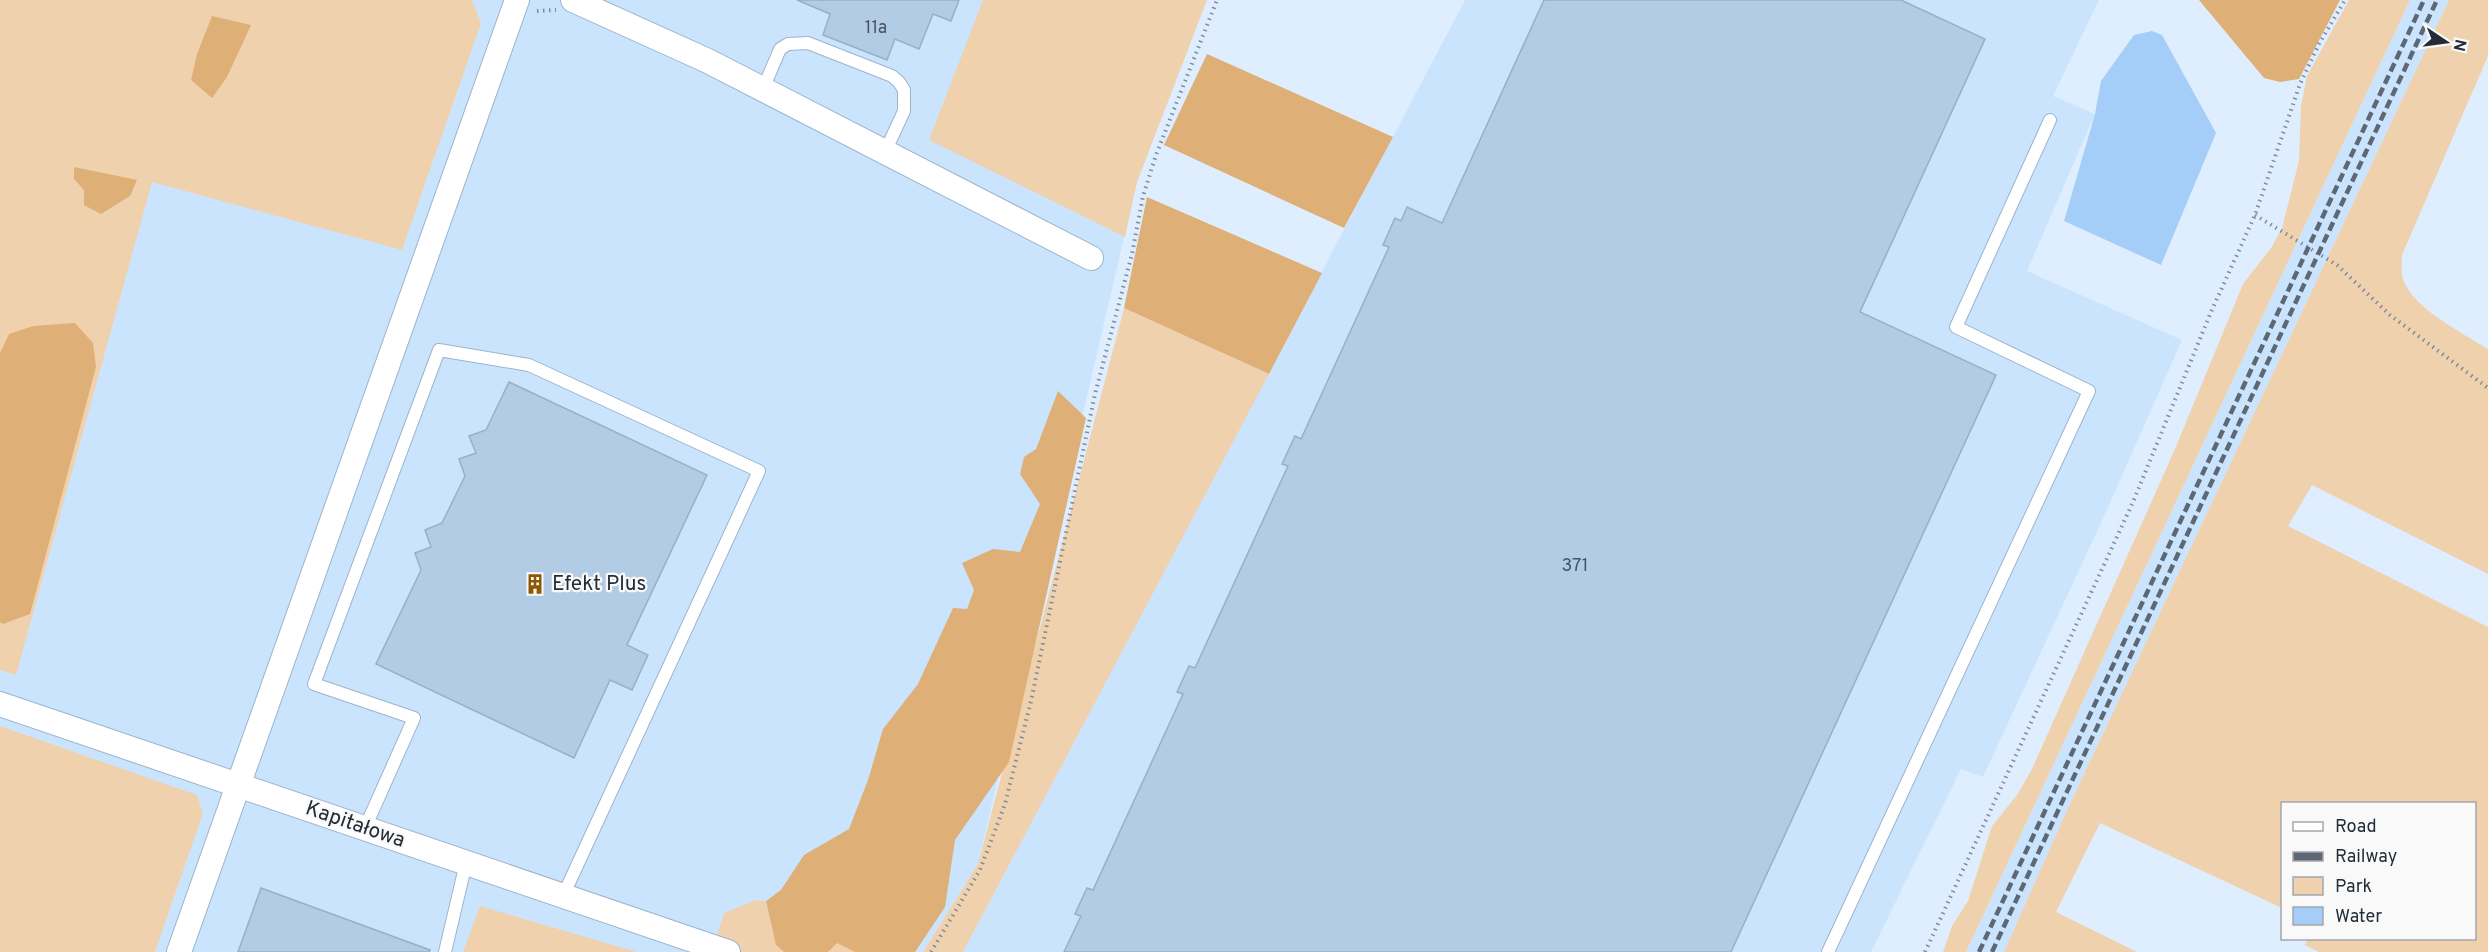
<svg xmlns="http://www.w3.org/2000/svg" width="2488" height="952" viewBox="0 0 2488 952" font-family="Overpass,sans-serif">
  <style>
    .built { fill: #cbe4fd }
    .green { fill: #f0d1ae }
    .forest { fill: #deaf76 }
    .water { fill: #a4cdf7 }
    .building { fill: #b3cce5; stroke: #97b0c8; stroke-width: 1.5 }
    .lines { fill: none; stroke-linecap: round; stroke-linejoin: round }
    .lane-casing { stroke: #9bb4cc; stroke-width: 14 }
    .street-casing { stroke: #9bb4cc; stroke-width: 26 }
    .path { stroke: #808c98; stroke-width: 4; stroke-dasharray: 1.5 4.5; stroke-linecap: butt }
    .lane { stroke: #fff; stroke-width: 12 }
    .street { stroke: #fff; stroke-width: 24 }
    .rail { stroke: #5d6874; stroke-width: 4.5; stroke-dasharray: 9 4.5; stroke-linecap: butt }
    .labels { text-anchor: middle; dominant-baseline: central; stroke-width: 4.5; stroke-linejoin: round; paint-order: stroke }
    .number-label { font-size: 18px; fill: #485562 }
    .poi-label { font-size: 21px; fill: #242d37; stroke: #f9f9f9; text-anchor: start }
    .street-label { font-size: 21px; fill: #242d37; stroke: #f9f9f9 }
  </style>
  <rect width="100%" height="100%" fill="#dfeefe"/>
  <path class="built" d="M0,0H1207L1137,182L978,864L923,952H0Z
    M1465,0H2099L2053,96L2095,114L2027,271L2182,340L2106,512L1983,777L1961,769L1871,952H963Z
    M2410,0H2449L2068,808L2004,952H1966Z"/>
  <path class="green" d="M0,0H472L481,23L402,250L152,182L16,675L0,670Z
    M983,0H1207L1137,182L1125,237L929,140Z
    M2349,0H2410L1966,952H1943L1952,926L1968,901L1992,826L2017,795L2032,769L2175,449L2243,284L2271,248L2282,228L2299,161L2301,106L2307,76Z
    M2449,0H2488V56L2402,255C2402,261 2401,268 2402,274C2406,305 2463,333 2488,349V574L2312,485L2288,526L2488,627V952H2319L2305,945L2308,938H2474V804H2282V908L2100,823L2056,912L2137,952H2004L2068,808Z
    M1124,308L1269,374L963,952H923L978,864Z
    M0,726L197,795L203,813L155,952H0Z
    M756,900L766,901L776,945L784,952H712L724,913Z
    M480,906L637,952H463Z
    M837,943L856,950L855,952H828Z"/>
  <path class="forest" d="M2199,0H2340L2299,79L2280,82L2264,78Z
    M212,16L251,25L227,77L212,98L191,80L197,54Z
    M1207,54L1393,137L1344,228L1164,145Z
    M74,167L137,180L130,196L101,214L84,205V190L74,179Z
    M1147,197L1322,273L1269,374L1124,308Z
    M75,323L93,343L96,367L30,614L3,624L0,622V353L9,334L33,326Z
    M1058,391L1086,418L1009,762L955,840L945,907L915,952H855L837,943L828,952H784L776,945L766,901L781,890L804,855L849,829L868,780L883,729L918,684L953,608L967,609L974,590L962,563L993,549L1020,552L1040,504L1020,474L1024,457L1036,449Z"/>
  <path class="water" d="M2152,31L2162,35L2216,133L2161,265L2064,221L2095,114L2101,81L2134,35Z"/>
  <path class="building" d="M797,0H959L951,21L933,14L919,49L895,39L887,60L823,35L830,14Z
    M1544,0H1901L1985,39L1860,312L1996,375L1731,952H1064L1081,916L1075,914L1087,888L1093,890L1183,694L1177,692L1189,666L1195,668L1288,466L1282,464L1295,436L1301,439L1389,247L1383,245L1395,218L1401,221L1407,207L1442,223Z
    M509,382L707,475L627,645L648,655L632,690L610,680L574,758L376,664L421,570L415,553L431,547L425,530L442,523L465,476L459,459L476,453L469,436L486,430Z
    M261,888L430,950L429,952H238Z"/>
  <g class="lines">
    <g class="lane-casing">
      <path id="lane" d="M763,89L780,49L788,44L808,43L892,76L899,82L904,90V111L885,152
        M365,828L414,718L314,684L439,350L529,365L759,471L563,896
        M445,952L466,863
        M1828,952L2089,391L1956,327L2050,120"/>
    </g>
    <g class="street-casing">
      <path id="street" d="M573,0L708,61L1091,258
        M0,704L728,952
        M179,952L517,0"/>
    </g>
    <path class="path" d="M537,11L556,10
      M2255,215L2337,265L2390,315L2488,388
      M931,952L980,870L1005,804L1031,701L1095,394L1132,254L1143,196L1156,155L1217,0
      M1925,952L2133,502L2211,312L2255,215L2300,84L2319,44L2345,0"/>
    <use href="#lane" class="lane"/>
    <use href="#street" class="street"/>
    <path class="rail" d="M1979,952L2424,0
      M1992,952L2437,0"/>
  </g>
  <defs>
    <g id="building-bare" transform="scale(1.62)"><path d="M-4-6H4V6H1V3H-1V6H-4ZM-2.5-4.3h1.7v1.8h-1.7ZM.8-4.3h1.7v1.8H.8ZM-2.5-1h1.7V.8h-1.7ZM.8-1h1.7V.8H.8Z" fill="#8b5803" stroke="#f9f9f9" stroke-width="2.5" paint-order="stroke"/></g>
  </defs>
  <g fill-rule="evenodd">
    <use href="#building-bare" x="535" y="584"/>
  </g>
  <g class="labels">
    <g class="number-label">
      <text x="876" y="28">11a</text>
      <text x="1575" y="566">371</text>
    </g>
    <g class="poi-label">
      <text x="552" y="584">Efekt Plus</text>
    </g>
    <g class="street-label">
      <text transform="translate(355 825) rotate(19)">Kapitałowa</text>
    </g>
  </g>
  <rect x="2281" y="802" width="195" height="138" fill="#f9f9f9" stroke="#a4a7ab" stroke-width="1.5"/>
  <rect x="2293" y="822" width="30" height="9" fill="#ffffff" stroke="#a4a7ab" stroke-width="1.5"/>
  <text x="2335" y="832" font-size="18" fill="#242d37">Road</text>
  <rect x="2293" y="852" width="30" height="9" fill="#5d6874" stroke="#a4a7ab" stroke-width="1.5"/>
  <text x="2335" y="862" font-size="18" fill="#242d37">Railway</text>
  <rect x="2293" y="877" width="30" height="18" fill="#f0d1ae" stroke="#a4a7ab" stroke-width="1.5"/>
  <text x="2335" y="892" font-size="18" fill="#242d37">Park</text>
  <rect x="2293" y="907" width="30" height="18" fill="#a4cdf7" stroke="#a4a7ab" stroke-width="1.5"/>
  <text x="2335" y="922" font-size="18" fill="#242d37">Water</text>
  <g transform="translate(2446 42) rotate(103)" stroke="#f9f9f9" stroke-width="4.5" paint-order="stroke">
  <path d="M0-4.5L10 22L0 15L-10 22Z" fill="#242d37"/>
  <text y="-9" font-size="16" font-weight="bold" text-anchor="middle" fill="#242d37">N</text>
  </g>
</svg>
